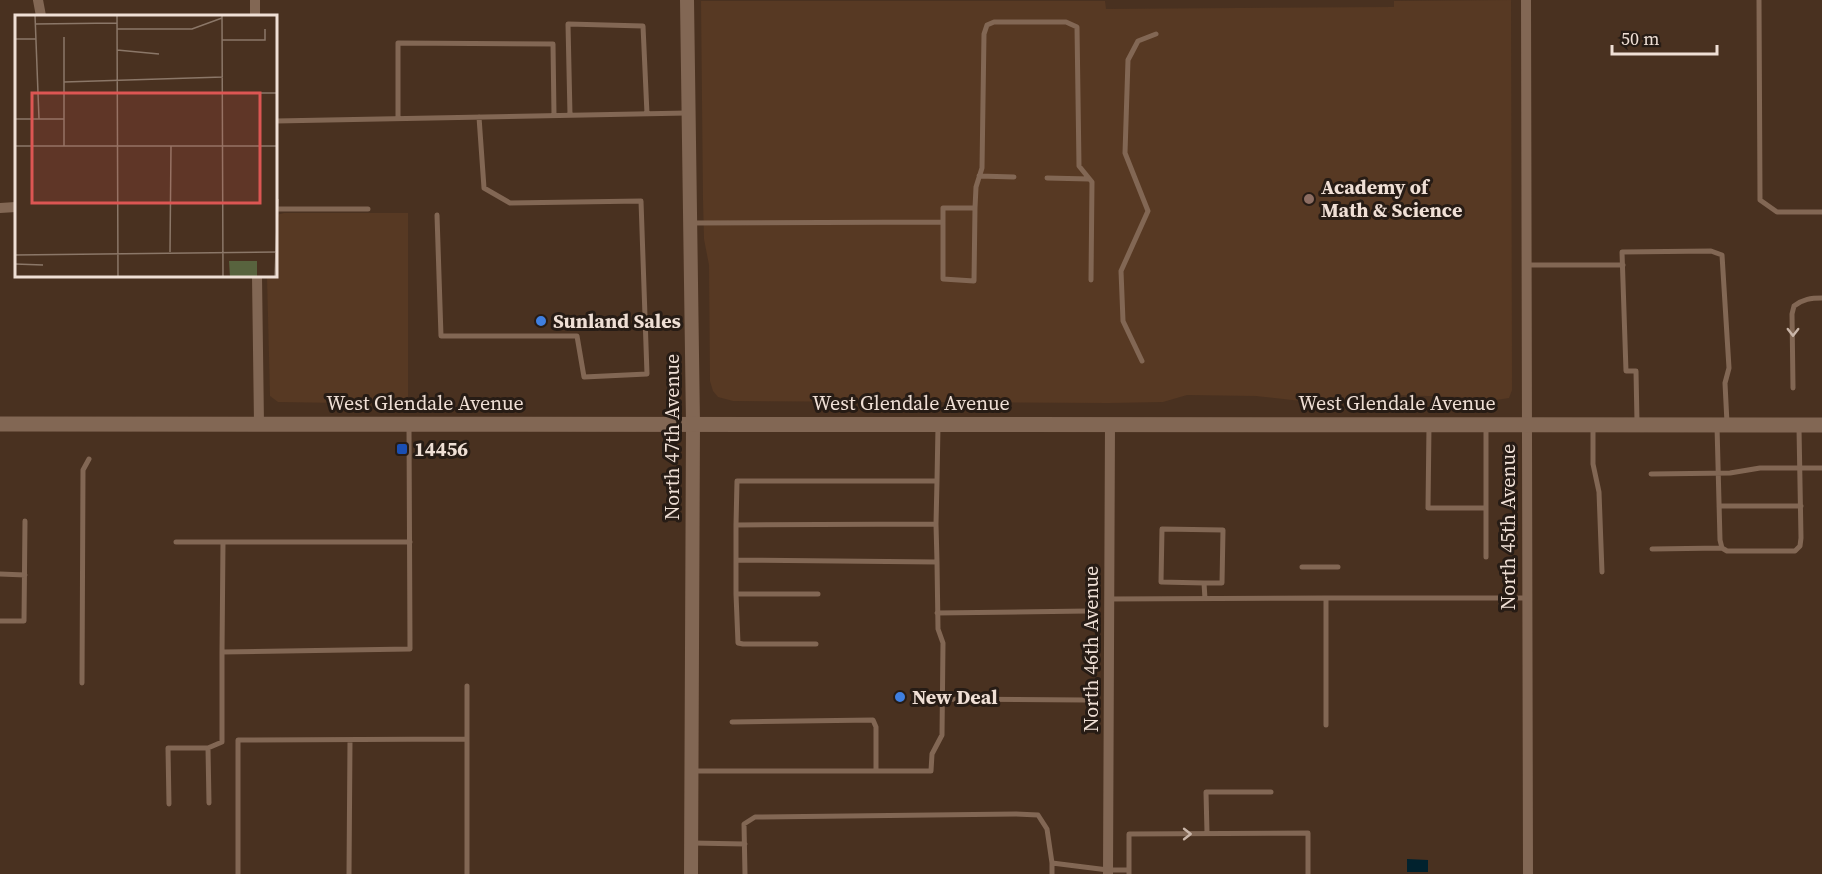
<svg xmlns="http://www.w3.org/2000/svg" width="1822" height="874" viewBox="0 0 1822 874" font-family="'Source Serif 4',serif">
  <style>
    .built { fill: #573923 }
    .water { fill: #01222e }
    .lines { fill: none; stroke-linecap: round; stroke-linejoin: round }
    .service { stroke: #826754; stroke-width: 5 }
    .minor { stroke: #826754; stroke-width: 10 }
    .tertiary { stroke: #826754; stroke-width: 14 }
    .secondary { stroke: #826754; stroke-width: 15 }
    .oneway { stroke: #c9b5a8 }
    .education-dot { fill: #8d6e63; stroke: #271c15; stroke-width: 2 }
    .shop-dot { fill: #3f7fe0; stroke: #271c15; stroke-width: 2 }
    .transit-dot { fill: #1a4fb4; stroke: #271c15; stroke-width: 2 }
    .labels { text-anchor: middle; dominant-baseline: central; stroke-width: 6; stroke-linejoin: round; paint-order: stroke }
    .poi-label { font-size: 20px; font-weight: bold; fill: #efdfd5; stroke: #271c15; text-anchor: start }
    .street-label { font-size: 20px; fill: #efdfd5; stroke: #271c15 }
    .inset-road { fill: none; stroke: #8b7768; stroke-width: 1.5 }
    .view { fill: #dc5653; fill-opacity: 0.15; stroke: #dc5653; stroke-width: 3 }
    .inset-edge { fill: none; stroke: #efdfd5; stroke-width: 3 }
  </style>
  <rect width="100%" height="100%" fill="#493120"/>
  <path class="built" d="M1511,0L1512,390L1509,398L1490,401L1461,397L1393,395L1360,403H1319L1256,396L1187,395L1163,402L1108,403L733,401L718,397L713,391L710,381L709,265L704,239L703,200L701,1H1105L1106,9L1394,7V1Z
    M284,213H408V404L278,402L270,396L267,276H276V215Z"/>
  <path class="water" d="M1407,859L1428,860V872H1407Z"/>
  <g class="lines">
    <path class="service" d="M1759,0L1760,200L1777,212H1822
      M570,115L568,24L643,26L647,114
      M398,118V43L553,44L554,115
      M276,121L687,113
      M979,176L1014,177
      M1047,178L1089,179
      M943,208H975L974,281L943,279Z
      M975,208L976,187L982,168L984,34L987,25L994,22H1066L1077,27L1079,166L1092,182L1091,280
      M276,209H368
      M437,215L441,336H577L584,377L647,374L641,201L510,203L484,188L479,117
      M691,223L943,222
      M1526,265H1623
      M1142,361L1123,321L1121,271L1148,211L1125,153L1128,60L1138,41L1156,34
      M1793,388L1792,314L1794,306C1803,299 1811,298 1822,298
      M1637,422L1636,371H1626L1622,252L1711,251L1722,255L1729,368L1725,383L1727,423
      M409,426L410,649L222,652L223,542H410
      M1429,426L1428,508H1486V557
      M1717,426L1720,540L1722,548L1727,551H1795L1800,546L1801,538L1799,428
      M1593,427V464L1599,492L1602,572
      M1651,474L1730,473L1760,468H1822
      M1719,506H1801
      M1486,508V425
      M936,524L937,481
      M176,542H223
      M1652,549L1722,548
      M736,560V525
      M1302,567H1338
      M0,574L25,575
      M1204,583H1222L1223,530L1162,529L1161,582L1204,583L1205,599
      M736,594L738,643L743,644H816
      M818,594H736V560L937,562L936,524L736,525L737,481H937L938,426
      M1109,599L1326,598
      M937,613L1088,611
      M0,621H24L25,521
      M82,683L83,470L89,459
      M467,686V874
      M942,699L1085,700
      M732,722L873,720L876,727V771
      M1326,725V598H1526
      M208,748L209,803
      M693,771H931L932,754L942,735L943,643L938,629L937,562
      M169,804L168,748H208L222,742V652
      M1207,833L1206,792H1271
      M692,843L745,844
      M1052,863V874
      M1129,870V834L1308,833V874
      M238,874V740L467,739
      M349,874L350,741
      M745,874L744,824L755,817L1016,814L1038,815L1047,829L1052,863L1108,870H1129V874"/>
    <path class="minor" d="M38,0L41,16
      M255,0V16
      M1526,0L1528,874
      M0,208L16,207
      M257,276L259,424
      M1108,874L1110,424"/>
    <path class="tertiary" d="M687,0L693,424L691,874"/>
    <path class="secondary" d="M0,424L1822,425"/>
  </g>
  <defs><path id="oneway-chevron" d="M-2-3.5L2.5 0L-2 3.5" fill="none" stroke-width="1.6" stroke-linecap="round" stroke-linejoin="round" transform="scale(1.5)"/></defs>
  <g class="oneway">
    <use href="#oneway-chevron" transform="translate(1793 332) rotate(90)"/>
    <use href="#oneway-chevron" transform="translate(1187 834)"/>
  </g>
  <circle class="education-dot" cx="1309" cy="199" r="6"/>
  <g class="shop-dot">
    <circle cx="541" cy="321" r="6"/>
    <circle cx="900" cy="697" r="6"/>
  </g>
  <rect class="transit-dot" x="396" y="443" width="12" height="12" rx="3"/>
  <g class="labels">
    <g class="poi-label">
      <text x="1321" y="187">Academy of<tspan x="1321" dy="23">Math &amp; Science</tspan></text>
      <text x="553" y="321">Sunland Sales</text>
      <text x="414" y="449">14456</text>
      <text x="912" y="697">New Deal</text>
    </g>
    <g class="street-label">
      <text x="425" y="403">West Glendale Avenue</text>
      <text x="911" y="403">West Glendale Avenue</text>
      <text x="1397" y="403">West Glendale Avenue</text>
      <text transform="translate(672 437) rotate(-90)">North 47th Avenue</text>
      <text transform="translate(1508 527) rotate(-90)">North 45th Avenue</text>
      <text transform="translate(1091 649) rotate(-90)">North 46th Avenue</text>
    </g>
  </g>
  <g transform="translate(15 15)">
    <rect width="262" height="262" fill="#493120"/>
    <path d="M214,246H242V262H215Z" fill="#58633e"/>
    <path class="inset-road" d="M20,0L24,104M102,0L103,262M207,0L208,262M20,9L102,8M102,14H177L207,3M49,22V131M0,24H21M207,25H250V14M102,35L144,39M49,67L208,62M208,78H263M0,104H49M0,131H263M155,237L156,131M0,240L263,237M0,249L28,250M260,262L263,184"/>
    <path class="view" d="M17,78H245V188H17Z"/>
    <rect width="262" height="262" class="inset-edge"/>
  </g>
  <path d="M1612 45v9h105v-9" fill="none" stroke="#efdfd5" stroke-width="3"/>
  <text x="1621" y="45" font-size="18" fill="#efdfd5" stroke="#271c15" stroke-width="4.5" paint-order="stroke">50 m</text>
</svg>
